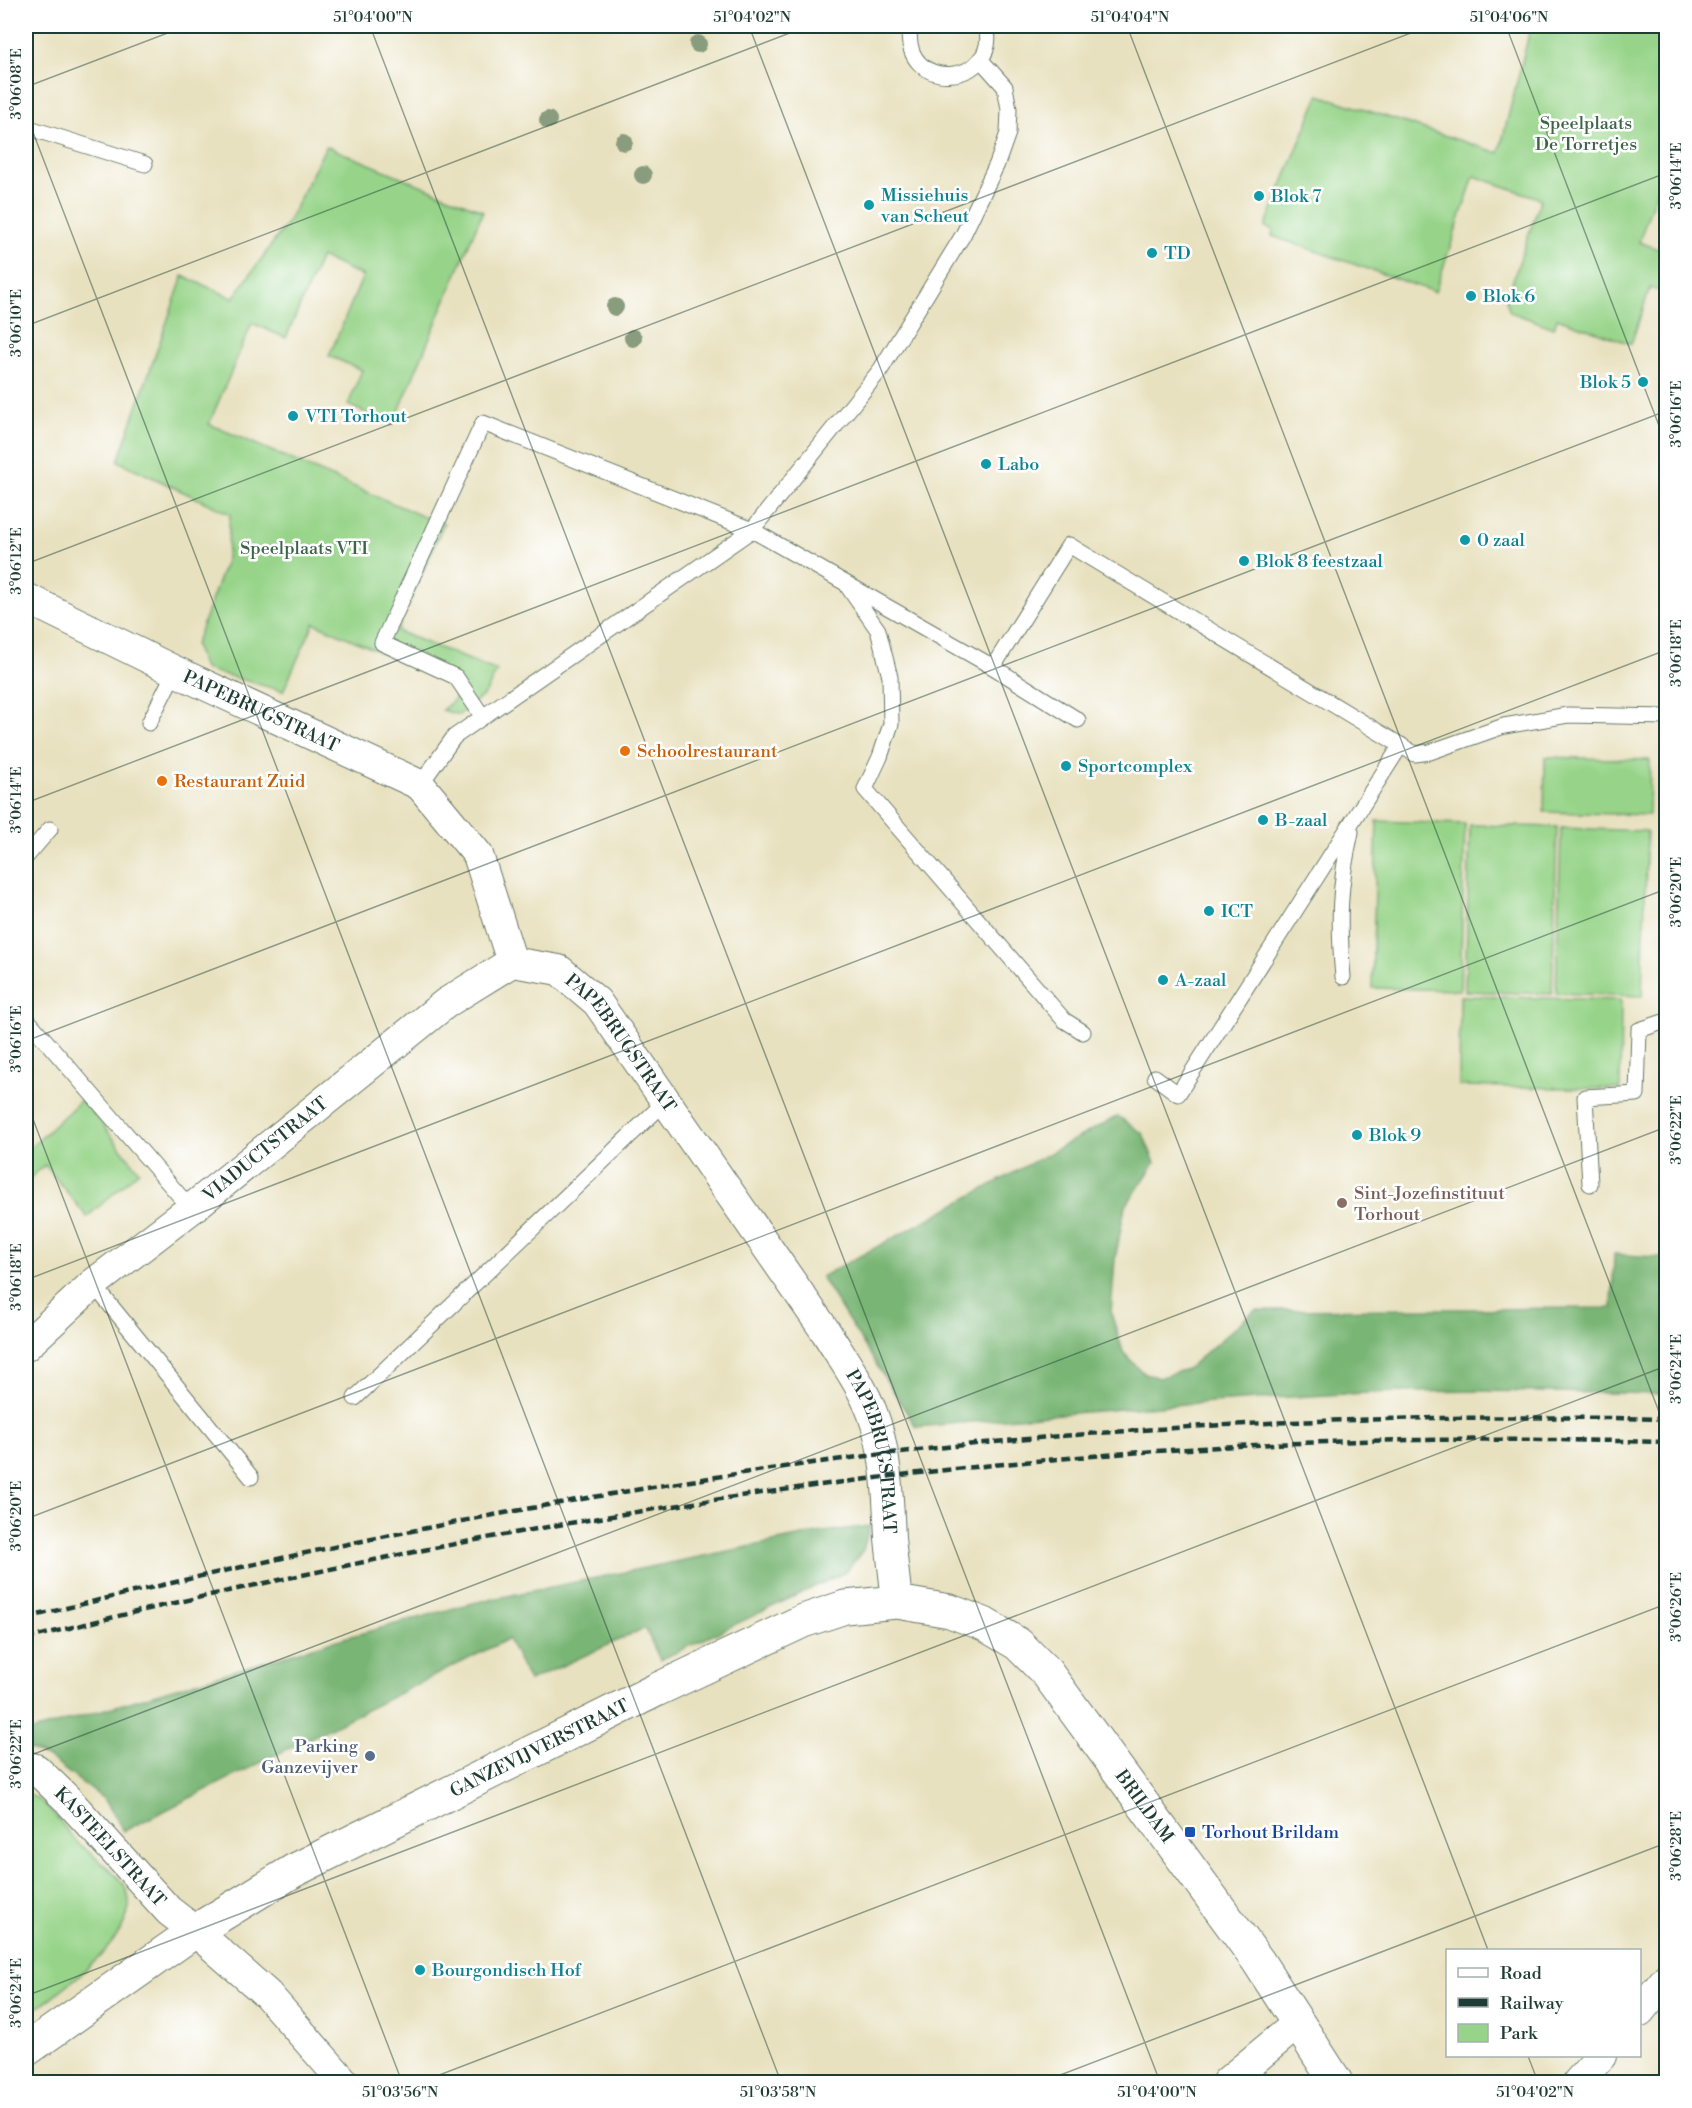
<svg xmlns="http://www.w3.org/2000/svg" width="1692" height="2108" viewBox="0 0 1692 2108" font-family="'Libre Bodoni',serif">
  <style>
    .green { fill: #97d489; stroke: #5b885e; stroke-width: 1.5 }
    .forest { fill: #79b675; stroke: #4c7a54; stroke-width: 1.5 }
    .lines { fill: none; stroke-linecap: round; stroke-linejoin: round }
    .service-casing { stroke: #657665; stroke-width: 17 }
    .minor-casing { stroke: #657665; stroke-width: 32 }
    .tertiary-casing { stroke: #657665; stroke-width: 35 }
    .service { stroke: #fff; stroke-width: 15 }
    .minor { stroke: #fff; stroke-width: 30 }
    .tertiary { stroke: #fff; stroke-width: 33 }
    .rail { stroke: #1f3d34; stroke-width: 4.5; stroke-dasharray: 9 4.5; stroke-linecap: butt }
    .tree { fill: #8a9c7e }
    .ticks { fill: none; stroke: #1f3d34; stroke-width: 1.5; stroke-opacity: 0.45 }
    .culture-dot { fill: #0f9aa8; stroke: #fff; stroke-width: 2 }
    .food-dot { fill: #e8710a; stroke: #fff; stroke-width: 2 }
    .education-dot { fill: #8d6e63; stroke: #fff; stroke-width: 2 }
    .service-dot { fill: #5c6f8a; stroke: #fff; stroke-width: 2 }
    .transit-dot { fill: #1a4fb4; stroke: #fff; stroke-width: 2 }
    .labels { text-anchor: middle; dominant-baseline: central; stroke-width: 5; stroke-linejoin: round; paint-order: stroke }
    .park-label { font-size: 18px; fill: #3d6349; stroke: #fff }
    .culture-label { font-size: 18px; fill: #0d838f; stroke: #fff; text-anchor: start }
    .street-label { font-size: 18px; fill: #1f3d34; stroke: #fff }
    .food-label { font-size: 18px; fill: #c56008; stroke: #fff; text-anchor: start }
    .education-label { font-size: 18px; fill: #785e54; stroke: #fff; text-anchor: start }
    .service-label { font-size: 18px; fill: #4e5e75; stroke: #fff; text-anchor: end }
    .transit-label { font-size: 18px; fill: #164399; stroke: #fff; text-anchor: start }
    .neatline { fill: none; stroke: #1f3d34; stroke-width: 2 }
    .ticks-label { font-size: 15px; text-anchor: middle; fill: #1f3d34 }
  </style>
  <rect width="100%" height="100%" fill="#fff"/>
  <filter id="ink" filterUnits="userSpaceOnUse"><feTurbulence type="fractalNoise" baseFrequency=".0167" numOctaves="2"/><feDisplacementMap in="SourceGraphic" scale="12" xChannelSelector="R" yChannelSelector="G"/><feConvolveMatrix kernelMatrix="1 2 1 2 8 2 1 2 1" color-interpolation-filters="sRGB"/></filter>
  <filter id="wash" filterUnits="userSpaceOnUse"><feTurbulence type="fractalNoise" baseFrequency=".008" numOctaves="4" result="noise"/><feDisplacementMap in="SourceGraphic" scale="24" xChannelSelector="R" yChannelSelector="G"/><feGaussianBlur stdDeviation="1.35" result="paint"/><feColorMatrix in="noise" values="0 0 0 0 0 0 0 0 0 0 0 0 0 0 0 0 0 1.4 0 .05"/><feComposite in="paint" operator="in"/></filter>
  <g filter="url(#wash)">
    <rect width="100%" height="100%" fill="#e8e1bf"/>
    <path class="green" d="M1531,26H1666V163L1639,242L1666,252V293L1650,288L1631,344L1557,318L1554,328L1510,312L1506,300L1541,199L1474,176L1435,292L1272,236L1273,230L1265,227L1319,95L1499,153Z
      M326,146L483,211L393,425L348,405L362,370L329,356L363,276L321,257L286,338L252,323L209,424L429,519L444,523L397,631L497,671L485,694L459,715L442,710L455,699L453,684L314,623L283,691L204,669L195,645L227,558L230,514L118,461L183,276L233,298L288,222Z
      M1545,757L1650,760L1649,815L1544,812Z
      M1377,821L1465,824L1460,990L1372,988Z
      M1470,825L1557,827L1552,994L1465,991Z
      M1561,828L1647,831L1642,996L1556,993Z
      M1460,996L1621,1000L1620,1089L1459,1086Z
      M82,1099L139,1171L87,1217L45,1165L29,1179L26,1176V1152Z
      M26,1794C48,1799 62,1827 78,1843C90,1854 122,1876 127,1891C143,1937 57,1993 26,2016Z"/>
    <path class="forest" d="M1118,1116L1143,1134L1155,1163L1125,1207L1115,1259L1111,1313L1123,1352L1141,1371L1158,1378L1187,1369L1255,1310L1612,1308L1614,1254L1666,1258V1394C1559,1392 1452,1389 1345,1394C1202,1401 1059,1414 916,1427L821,1277Z
      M870,1526L863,1550L846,1572L660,1660L645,1628L529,1681L508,1639L124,1831L105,1800L49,1758L26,1748V1733L333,1641L473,1603L817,1533Z"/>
  </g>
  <g filter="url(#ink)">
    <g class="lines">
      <g class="service-casing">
        <path id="service" d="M910,26C900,96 1002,85 986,26
          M26,127L145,164
          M848,587L878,630L890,677L891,724L880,757L865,789L1064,1020L1083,1032
          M993,667L1078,720
          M483,717L456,677L382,643L483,423L752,530L881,369L963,235L997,164L1008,133L1009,109L1005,87L980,59
          M149,723L175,671
          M420,785L454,737L752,530L993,667L1069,545L1415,754L1430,752L1504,726L1568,715L1666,717
          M26,857L50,829
          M1343,977C1338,922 1339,885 1351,832
          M26,1018L191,1209
          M1155,1077L1178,1094L1401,745
          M1590,1184L1585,1097L1637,1094L1639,1030L1666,1021
          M93,1284L251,1477
          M355,1398L666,1101"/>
      </g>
      <g class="minor-casing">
        <g id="minor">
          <path id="s1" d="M26,598L175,671L420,785L478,855L512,962"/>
          <path id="s2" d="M512,962L559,970L597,1002L826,1332C842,1358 861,1384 872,1412C887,1452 888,1496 890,1538C892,1559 895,1581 897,1602"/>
          <path id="s3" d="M26,1346L93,1284L191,1209L446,1003L512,962"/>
          <path id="s4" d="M26,1766L36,1769L67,1799L169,1911L195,1931L267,1994L344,2082"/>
          <path d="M1640,2011L1666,1979"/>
          <path d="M1227,2082L1297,2024"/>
          <path d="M1578,2082L1601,2056"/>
        </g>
      </g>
      <g class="tertiary-casing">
        <g id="tertiary">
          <path id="s5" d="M26,2050L195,1931L293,1871L656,1690L803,1621L845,1607L897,1602L950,1611L984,1624L1018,1644L1047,1673L1258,1961L1336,2082"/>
        </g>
      </g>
      <use href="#service" class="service"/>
      <use href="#minor" class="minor"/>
      <use href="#tertiary" class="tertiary"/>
      <path class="rail" d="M26,1618C295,1551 568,1495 843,1459C1116,1424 1392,1413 1666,1419
        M26,1639C114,1616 204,1596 293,1577C617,1507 944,1460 1275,1444C1405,1438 1536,1439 1666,1442"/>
    </g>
    <g class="tree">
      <circle cx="698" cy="44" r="9"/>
      <circle cx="548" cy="120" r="9"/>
      <circle cx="624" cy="142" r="9"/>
      <circle cx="643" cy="175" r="9"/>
      <circle cx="615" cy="307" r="9"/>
      <circle cx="633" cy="338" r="9"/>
    </g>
  </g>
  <path class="ticks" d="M370,26L1160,2082M749,26L1488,1950M1127,26L1666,1430M1506,26L1666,444M26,87L186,26M26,114L781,2082M26,326L808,26M26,564L1429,26M26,803L1666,173M26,1041L1666,411M26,1101L402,2082M26,1280L1666,650M26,1519L1666,889M26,1757L1666,1127M26,1996L1666,1366M1528,2056L1538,2082M421,2082L1666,1604M1042,2082L1666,1843M1664,2082L1666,2081"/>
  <g class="culture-dot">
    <circle cx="1259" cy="196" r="6"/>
    <circle cx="869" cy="205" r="6"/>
    <circle cx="1152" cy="253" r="6"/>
    <circle cx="1471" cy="296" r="6"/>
    <circle cx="1643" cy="382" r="6"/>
    <circle cx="293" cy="416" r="6"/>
    <circle cx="986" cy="464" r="6"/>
    <circle cx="1465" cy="540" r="6"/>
    <circle cx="1244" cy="561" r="6"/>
    <circle cx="1066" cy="766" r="6"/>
    <circle cx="1263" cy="820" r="6"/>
    <circle cx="1209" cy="911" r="6"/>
    <circle cx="1163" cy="980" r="6"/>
    <circle cx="1357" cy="1135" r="6"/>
    <circle cx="420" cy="1970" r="6"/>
  </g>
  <g class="food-dot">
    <circle cx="625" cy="751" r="6"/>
    <circle cx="162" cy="781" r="6"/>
  </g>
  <circle class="education-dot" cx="1342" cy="1203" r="6"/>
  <circle class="service-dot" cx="370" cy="1756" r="6"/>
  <rect class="transit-dot" x="1184" y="1826" width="12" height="12" rx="3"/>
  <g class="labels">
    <g class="park-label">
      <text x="1586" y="123">Speelplaats<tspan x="1586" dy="21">De Torretjes</tspan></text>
      <text x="304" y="548">Speelplaats VTI</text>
    </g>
    <g class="culture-label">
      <text x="881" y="195">Missiehuis<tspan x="881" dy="21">van Scheut</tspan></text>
      <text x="1271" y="196">Blok 7</text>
      <text x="1164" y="253">TD</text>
      <text x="1483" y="296">Blok 6</text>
      <text x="1631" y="382" text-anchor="end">Blok 5</text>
      <text x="305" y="416">VTI Torhout</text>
      <text x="998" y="464">Labo</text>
      <text x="1477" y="540">0 zaal</text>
      <text x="1256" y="561">Blok 8 feestzaal</text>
      <text x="1078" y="766">Sportcomplex</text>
      <text x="1275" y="820">B-zaal</text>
      <text x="1221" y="911">ICT</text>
      <text x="1175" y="980">A-zaal</text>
      <text x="1369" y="1135">Blok 9</text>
      <text x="432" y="1970">Bourgondisch Hof</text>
    </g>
    <g class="street-label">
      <text stroke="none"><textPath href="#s1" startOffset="261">PAPEBRUGSTRAAT</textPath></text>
      <text stroke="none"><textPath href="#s2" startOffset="144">PAPEBRUGSTRAAT</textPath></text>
      <text stroke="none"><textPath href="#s3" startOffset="310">VIADUCTSTRAAT</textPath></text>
      <text stroke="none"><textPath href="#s2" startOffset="630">PAPEBRUGSTRAAT</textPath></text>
      <text stroke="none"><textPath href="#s5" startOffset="597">GANZEVIJVERSTRAAT</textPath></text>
      <text stroke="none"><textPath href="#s5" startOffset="1322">BRILDAM</textPath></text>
      <text stroke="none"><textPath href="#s4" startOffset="118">KASTEELSTRAAT</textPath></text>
    </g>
    <g class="food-label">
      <text x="637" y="751">Schoolrestaurant</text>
      <text x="174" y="781">Restaurant Zuid</text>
    </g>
    <g class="education-label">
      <text x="1354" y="1193">Sint-Jozefinstituut<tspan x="1354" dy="21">Torhout</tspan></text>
    </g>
    <g class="service-label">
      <text x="358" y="1746">Parking<tspan x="358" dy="21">Ganzevijver</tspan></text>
    </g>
    <g class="transit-label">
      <text x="1202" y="1832">Torhout Brildam</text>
    </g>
  </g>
  <rect width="1692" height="2108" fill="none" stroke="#fff" stroke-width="66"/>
  <rect x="1446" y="1949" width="195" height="108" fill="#ffffff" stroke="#a5b1ae" stroke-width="1.5"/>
  <rect x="1458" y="1968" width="30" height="9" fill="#ffffff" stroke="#a5b1ae" stroke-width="1.5"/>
  <text x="1500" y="1979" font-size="18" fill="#1f3d34">Road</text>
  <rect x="1458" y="1998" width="30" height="9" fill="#1f3d34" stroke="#a5b1ae" stroke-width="1.5"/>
  <text x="1500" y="2009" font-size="18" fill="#1f3d34">Railway</text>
  <rect x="1458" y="2024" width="30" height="18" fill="#97d489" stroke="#a5b1ae" stroke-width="1.5"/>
  <text x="1500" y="2039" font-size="18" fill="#1f3d34">Park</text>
  <rect x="33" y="33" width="1626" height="2042" class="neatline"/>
  <g class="ticks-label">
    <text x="373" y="22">51°04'00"N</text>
    <text x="752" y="22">51°04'02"N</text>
    <text x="1130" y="22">51°04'04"N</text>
    <text x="1509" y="22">51°04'06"N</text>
    <text transform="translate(16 84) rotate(-90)" y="5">3°06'08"E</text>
    <text transform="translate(1676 176) rotate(-90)" y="5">3°06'14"E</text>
    <text transform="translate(16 323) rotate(-90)" y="5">3°06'10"E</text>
    <text transform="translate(1676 414) rotate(-90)" y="5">3°06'16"E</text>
    <text transform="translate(16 561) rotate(-90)" y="5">3°06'12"E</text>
    <text transform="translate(1676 653) rotate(-90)" y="5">3°06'18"E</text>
    <text transform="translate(16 800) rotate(-90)" y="5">3°06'14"E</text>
    <text transform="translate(1676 892) rotate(-90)" y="5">3°06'20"E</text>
    <text transform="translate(16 1039) rotate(-90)" y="5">3°06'16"E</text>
    <text transform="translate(1676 1130) rotate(-90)" y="5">3°06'22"E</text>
    <text transform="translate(16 1277) rotate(-90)" y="5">3°06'18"E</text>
    <text transform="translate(1676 1369) rotate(-90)" y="5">3°06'24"E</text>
    <text transform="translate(16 1516) rotate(-90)" y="5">3°06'20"E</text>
    <text transform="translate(1676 1607) rotate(-90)" y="5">3°06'26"E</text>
    <text transform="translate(16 1754) rotate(-90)" y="5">3°06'22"E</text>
    <text transform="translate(1676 1846) rotate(-90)" y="5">3°06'28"E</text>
    <text transform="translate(16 1993) rotate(-90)" y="5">3°06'24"E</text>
    <text x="400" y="2097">51°03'56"N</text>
    <text x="778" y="2097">51°03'58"N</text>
    <text x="1157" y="2097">51°04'00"N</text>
    <text x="1535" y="2097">51°04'02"N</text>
  </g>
</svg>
